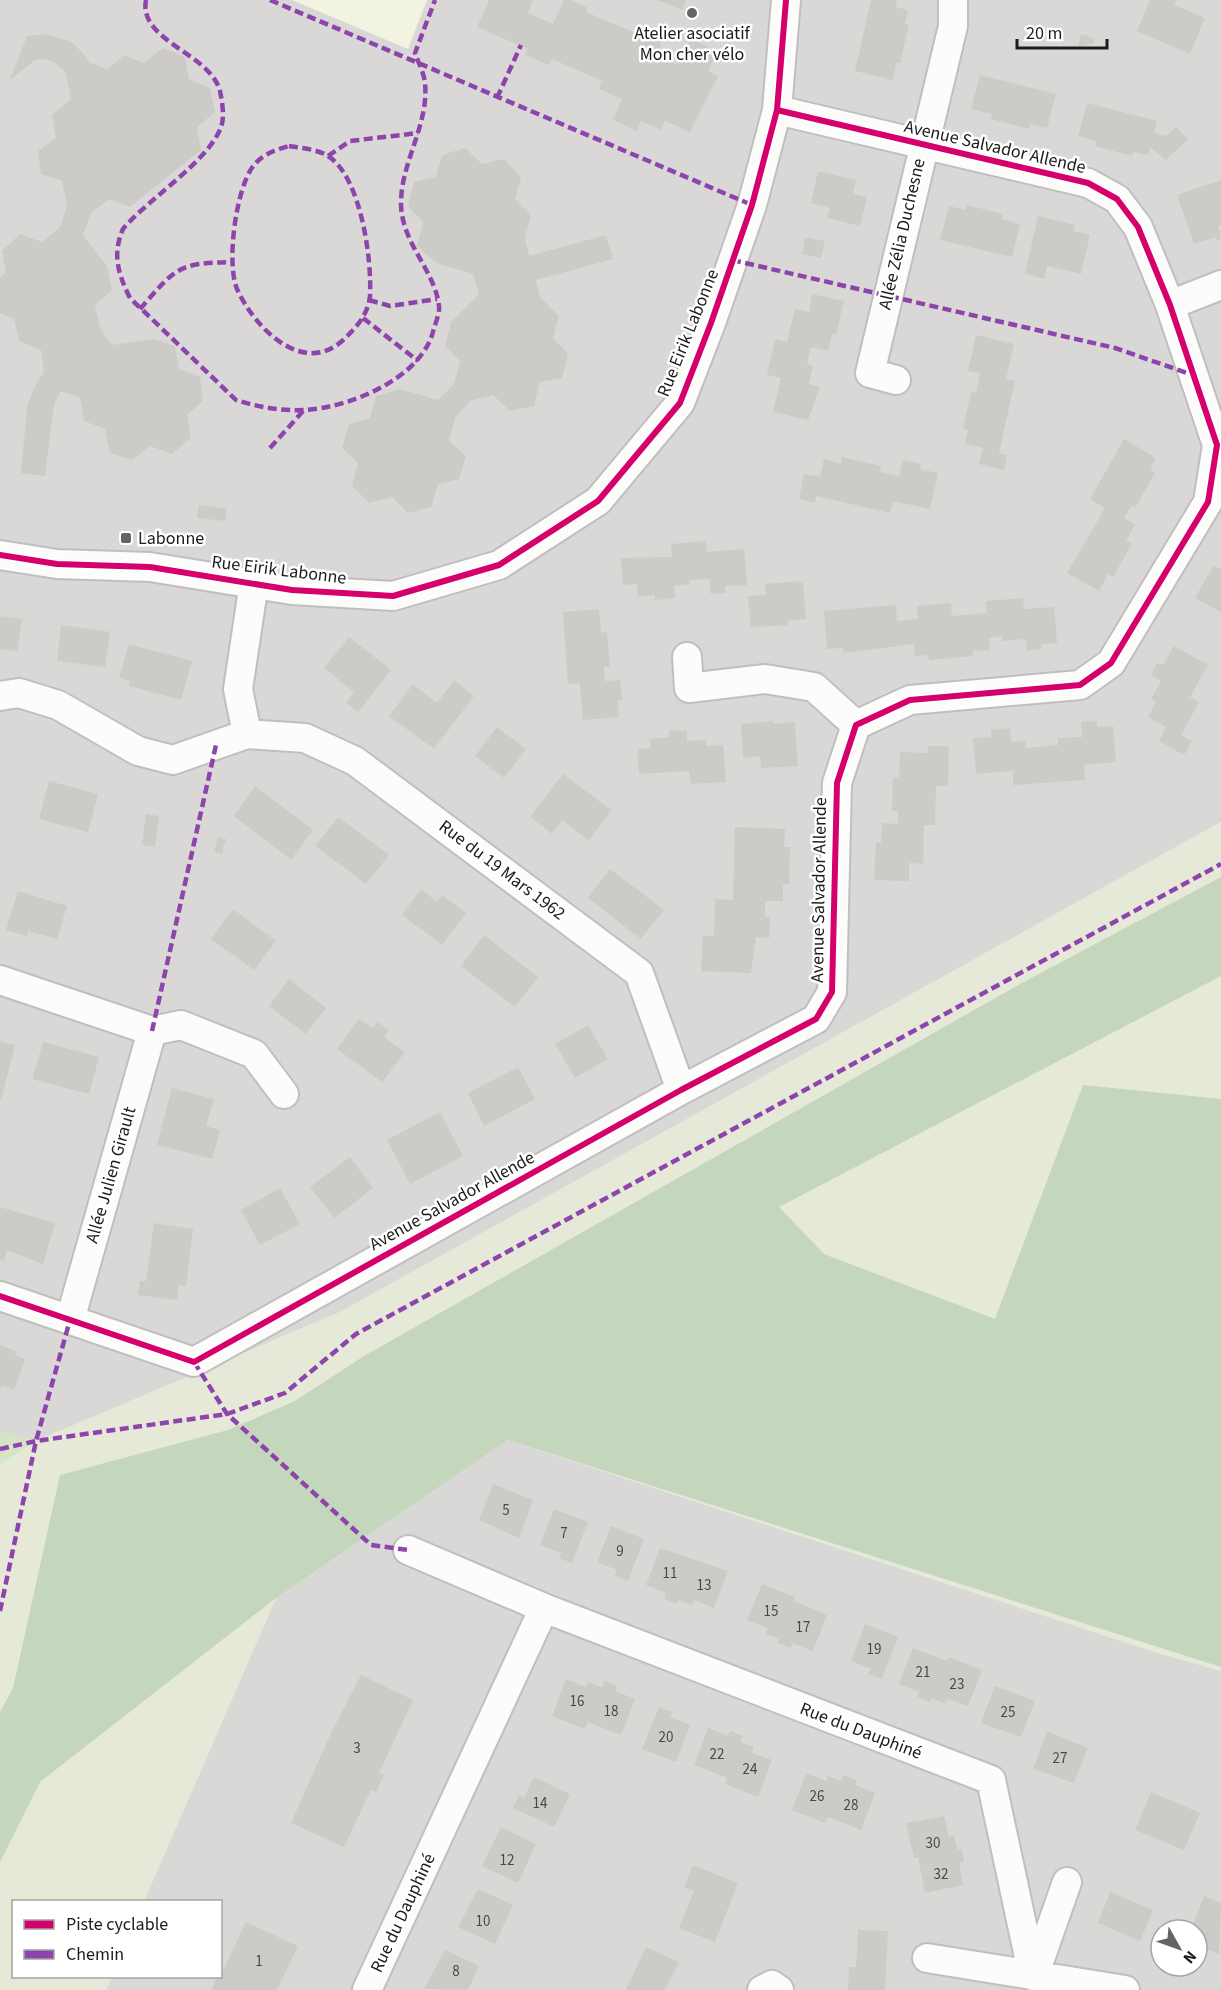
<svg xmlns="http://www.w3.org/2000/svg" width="1221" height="1990" viewBox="0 0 1221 1990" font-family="'Source Sans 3',sans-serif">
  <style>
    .residential { fill: #d9d8d6; fill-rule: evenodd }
    .education { fill: #f2f3e0 }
    .religious { fill: #d8d8d6 }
    .farmland { fill: #e7e9d8 }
    .grass { fill: #d4e5c6 }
    .forest { fill: #c4d6bc }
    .building { fill: #cdcbc7 }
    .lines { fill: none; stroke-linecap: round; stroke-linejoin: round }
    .street-casing { stroke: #c0bfbd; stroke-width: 32 }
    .street { stroke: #fcfcfb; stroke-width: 28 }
    .quiet { stroke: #8e44ad; stroke-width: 4.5; stroke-dasharray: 9 4.5; stroke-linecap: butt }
    .cycleway-casing { stroke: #fff; stroke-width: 10 }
    .cycleway { stroke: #d6006c; stroke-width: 6 }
    .poi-dot { fill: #646462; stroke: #fff; stroke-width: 2 }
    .labels { text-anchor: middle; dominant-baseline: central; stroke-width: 5; stroke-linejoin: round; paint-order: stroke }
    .number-label { font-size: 15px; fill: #484847 }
    .poi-label { font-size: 18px; fill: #1c1c1c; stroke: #fff }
    .street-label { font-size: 18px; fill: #1c1c1c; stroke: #fff }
  </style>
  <rect width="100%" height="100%" fill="#eae9e4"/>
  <path class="residential" d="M0,0H1221V822L340,1312L36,1441L0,1432Z
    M508,1440L1155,1652L1221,1671V1990H106L112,1977L220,1976V1902L144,1901L276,1598ZM1161,1930H1197V1966H1161Z"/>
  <path class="education" d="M292,0H427L408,49Z"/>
  <path class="religious" d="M227,420L318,434L297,567L207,554Z"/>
  <path class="farmland" d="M1221,822V1671L1155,1652L508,1440L276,1598L144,1901L14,1902V1976L112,1977L106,1990H0V1464L36,1441L340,1312Z"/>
  <path class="grass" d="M0,1431L35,1441H36L0,1464Z"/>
  <path class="forest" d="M1221,877V976L779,1207L824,1254L995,1319L1083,1085L1221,1099V1667L508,1440L276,1598L40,1782L0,1862V1712L13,1688L60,1475L228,1430L295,1401L364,1356L1020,984Z"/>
  <path class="building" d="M489,0H533L528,13L553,24L564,0H570L588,8L586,12L638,34L640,31L662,41L656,56L678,65L690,39L717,51L708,71L718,76L690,132L665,121L661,130L641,121L637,131L613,120L622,99L599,89L602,81L552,59L549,65L525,55L528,49L477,27Z
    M657,0H686L682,10Z
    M871,0H897L895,7L908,10L905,24L909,25L900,63H896L893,80L855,71Z
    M1150,0H1176L1174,5L1205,18L1190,54L1137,31Z
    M44,34L70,41L83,53L90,63L107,69L124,55L144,63L163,48L185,57L189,79L210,88L215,112L197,127L201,150L130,207L110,199L91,213L83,235L107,266L112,290L95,305L100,328L112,345L154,339L175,346L179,369L200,377L203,401L187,415L191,438L172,454L150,446L132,460L110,453L105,429L84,421L80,398L61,391L54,404L45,476L21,473L27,407L34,388L44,372L41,350L19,341L14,319L0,313V278L6,272L2,251L20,234L42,242L60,227L67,206L62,181L41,174L38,151L56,138L52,115L71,99L66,73L53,61L42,59L35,60L10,80L27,36Z
    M1081,34L1095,39L1094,43L1078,47Z
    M980,75L1056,94L1047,128L1030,124L1029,129L1006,123L991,119L992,114L971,109Z
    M1087,103L1157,121L1154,133L1166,136L1176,127L1188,139L1166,160L1150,147L1148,155L1133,152L1132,156L1095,146L1096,141L1078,136Z
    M465,148L482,164L504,159L521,177L515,199L531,215L525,238L529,256L606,235L613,259L536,280L540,297L559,316L553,338L568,354L562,378L540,382L534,406L510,411L493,395L470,401L455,418L449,441L466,456L459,479L438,484L431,507L408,513L392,497L369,503L352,486L358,463L342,448L349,424L370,418L376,396L400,389L438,400L454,384L460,361L445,346L451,322L479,294L473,274L436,263L417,246L423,222L408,206L414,182L436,177L442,155Z
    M818,171L856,180L853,194L867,197L860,226L827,218L830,208L811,203Z
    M1221,180V225L1218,226L1221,239L1216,240L1215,237L1194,244L1177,195Z
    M967,205L1003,214L1002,219L1020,224L1012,257L940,240L949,206L965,210Z
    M1038,216L1075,225L1074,231L1090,235L1081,274L1047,266L1044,279L1025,274Z
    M805,237L825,241L821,258L802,254Z
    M812,294L844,301L836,335L832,334L828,351L811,347L807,364L813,366L809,384L820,387L808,420L773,412L781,378L767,375L775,339L787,342L795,309L809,312Z
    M976,335L1014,344L1006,379L1015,381L999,453L1007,455L1004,470L979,464L983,448L965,444L968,430L963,429L971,392L976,393L980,373L968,371Z
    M1124,439L1156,458L1150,470L1155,473L1135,508L1131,506L1124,518L1135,525L1126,540L1132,544L1113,577L1108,574L1099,591L1067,573L1105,508L1090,499Z
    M842,457L881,466L880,472L899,476L903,460L921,464L920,469L938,473L930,509L893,501L890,513L816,496L815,503L799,499L804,474L820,477L824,459L841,464Z
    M199,505L227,509L225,521L197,518Z
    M706,541L707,552L744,549L747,585L725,586L726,593L711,594L709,579L689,580V584L674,586L675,598L655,600V595L638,597L637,584L623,585L621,558L672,557L671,544Z
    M1214,565L1221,570V612L1195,598Z
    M803,581L806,619L787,621L788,625L751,627L748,596L766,595L765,584Z
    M1023,598L1024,609L1054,607L1057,643L1041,644V649L1027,651L1026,639L1003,641L1002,636L989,638L990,650L973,651V656L929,660L928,655L915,656L914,644L843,653V648L827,649L824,611L896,605L897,621L918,619L917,606L951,603L952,616L987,613L986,601Z
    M599,609L601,633L607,632L610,667H604L605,681L620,680L622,700H618L619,717L583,720L580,683L568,684L563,612Z
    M0,616L22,619L17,651L0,649Z
    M61,625L110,632L105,667L57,661Z
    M349,637L391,670L358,712L346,703L354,692L324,668Z
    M129,644L192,661L181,700L129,686L130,681L119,678Z
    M1174,646L1208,665L1190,697L1199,702L1181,735L1192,741L1184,755L1159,741L1166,727L1148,717L1156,702L1151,699L1161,681L1151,675L1157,663L1163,665Z
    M454,680L474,696L434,749L389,716L413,684L437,703Z
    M774,721V724L795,722L798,766L761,768L760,756L743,758L741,724Z
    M1097,721V727L1113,726L1116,762L1084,765L1085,780L1013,785V771L976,774L973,738L991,737V730L1010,728L1011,742L1025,741L1026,748L1058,745V738L1082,737L1081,722Z
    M497,727L526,749L504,778L475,756Z
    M687,730V741L706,740V746L723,745L726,782L691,784L689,771L639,774L637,749L651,748L650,739L669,737V731Z
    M928,746H949L948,786H936L935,825H924L923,864L909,863V881L874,880L876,843H881L882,823L898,824V811H892L893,777H899L900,752L928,753Z
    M563,774L611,810L589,841L562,820L552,834L530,817Z
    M49,781L98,794L88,832L39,819Z
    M255,786L313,830L291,860L234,816Z
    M146,814L159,816L155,847L142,845Z
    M338,817L389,855L366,884L315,846Z
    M735,827L785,829L784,847H790L789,884H783V901H765V917H770L769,938L756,937L751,973L701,971L703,936H714L715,899L733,900Z
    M218,837L226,839L222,854L214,852Z
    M610,869L664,910L641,939L588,898Z
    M421,889L437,902L442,895L466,913L442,945L402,915Z
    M18,891L67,906L57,939L28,931L27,936L6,930Z
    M233,909L276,941L254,970L211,939Z
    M484,935L538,977L515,1007L461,966Z
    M289,979L326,1008L306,1034L269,1006Z
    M359,1019L373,1028L378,1022L389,1030L384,1037L405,1052L382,1082L337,1049Z
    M588,1025L608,1059L575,1078L555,1044Z
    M0,1041L15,1045L1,1100H0Z
    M43,1042L99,1057L89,1094L32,1079Z
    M518,1067L535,1099L484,1126L468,1093Z
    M172,1088L214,1099L206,1126L220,1130L212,1159L157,1145Z
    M440,1112L463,1156L410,1184L387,1140Z
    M350,1157L373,1188L334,1218L310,1187Z
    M280,1188L300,1224L260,1245L241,1210Z
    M0,1207L55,1223L43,1264L7,1250L4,1261L0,1260Z
    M154,1223L193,1229L186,1286L179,1285L177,1300L138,1295L140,1281H146Z
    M0,1345L16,1351L15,1355L25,1359L14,1390L2,1385L0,1391Z
    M493,1484L533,1500L519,1538L479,1520Z
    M554,1509L588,1522L572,1563L559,1558L561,1553L540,1545Z
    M611,1526L644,1539L628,1581L615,1575L617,1570L597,1562Z
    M660,1548L728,1571L714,1608L694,1600L692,1605L679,1600L677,1604L664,1599L666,1593L646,1585Z
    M762,1584L795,1597L794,1601L827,1615L813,1651L792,1643L791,1648L777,1643L779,1639L766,1634L768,1628L747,1620Z
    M865,1624L898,1637L882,1679L868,1674L871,1669L851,1661Z
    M913,1648L947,1661L949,1657L982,1670L968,1706L947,1699L946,1704L932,1698L930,1702L917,1697L919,1692L899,1684Z
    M361,1675L413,1700L379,1773L384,1775L376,1792L371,1790L344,1847L291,1823L332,1731Z
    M566,1679L586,1687L588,1682L602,1687L604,1680L617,1686L615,1691L635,1699L621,1735L588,1722L585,1729L552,1716Z
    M995,1686L1035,1701L1021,1737L981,1723Z
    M659,1707L672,1712L670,1717L690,1725L676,1762L642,1749Z
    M708,1728L728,1736L730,1731L743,1736L741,1742L754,1747L752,1753L772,1760L758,1797L725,1784L727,1778L694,1765Z
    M1047,1731L1088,1748L1074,1783L1033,1769Z
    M806,1773L826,1781L828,1776L841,1781L844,1775L857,1780L855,1785L875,1793L861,1830L828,1817L825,1823L792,1810Z
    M534,1777L570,1794L554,1827L513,1808L519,1795L524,1798Z
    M1151,1792L1200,1813L1184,1850L1135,1830Z
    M944,1816L949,1837L954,1835L957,1849H962L964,1862L959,1863L963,1885L925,1893L918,1857L914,1858L906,1823Z
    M501,1827L536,1844L518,1883L482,1866Z
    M693,1865L738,1883L715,1942L679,1928L694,1891L684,1887Z
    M478,1889L513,1905L495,1944L458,1927Z
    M1110,1892L1153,1910L1140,1941L1098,1923Z
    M1204,1896L1221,1903L1219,1954L1197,1945V1930H1191Z
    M246,1922L298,1946L277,1990H211L217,1978L220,1977Z
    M858,1930L888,1931L885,1990H848L849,1967H856Z
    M646,1947L679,1962L665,1990H626Z
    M445,1950L479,1966L468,1990L424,1989Z"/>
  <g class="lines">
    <g class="street-casing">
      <path id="street" d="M1170,305L1221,285
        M896,380L870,373L953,26V0
        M0,555L57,564L150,567L292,590L393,596L499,565L598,501L680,403L711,323L752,205L777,110L786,0
        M687,657L689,688L765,679L814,687L856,725
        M0,696L19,693L58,705L138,751L173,760L247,734L305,738L355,761L639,973L681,1090
        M247,734L238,689L254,583
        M0,980L152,1031L181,1025L254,1054L284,1094
        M0,1296L194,1362L681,1090L816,1019L832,992L837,783L856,725L910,700L1080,685L1111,663L1208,502L1217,445L1170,305L1138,227L1117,199L1088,183L777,110
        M70,1320L152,1031
        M408,1550L544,1608
        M927,1958L1125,1990
        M1034,1976L1067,1882
        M367,1990L544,1608L991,1780L1033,1976
        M762,1990L772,1985L779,1990"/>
    </g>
    <use href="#street" class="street"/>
    <path class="quiet" d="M146,0C138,41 210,53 220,91C222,101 225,117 221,127C209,161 148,199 123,229C112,254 118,274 130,298L236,400C258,407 280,411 303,410C349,408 420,379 433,332C435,324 440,313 439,306C435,270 401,243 401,203C401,162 429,125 425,83C424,73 418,62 415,53L435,0
      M270,0L752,205
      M497,98L521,45
      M289,146C301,148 317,149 328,156C361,177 372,259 370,296C368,315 356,328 342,341C301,377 253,325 237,289C226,263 236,187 254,165C263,154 275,150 289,146Z
      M328,156L350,141L418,133
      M732,260L1115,348L1193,375
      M369,300L390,306L437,299
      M140,309C176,268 177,263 232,262
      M363,318L418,361
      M270,448L304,410
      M152,1031L216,745
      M194,1362L227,1414L371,1545L408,1550
      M0,1449L36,1441L227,1414L285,1393L356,1334L1221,864
      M0,1611L36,1441L70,1320"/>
    <g class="cycleway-casing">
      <path id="cycleway" d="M0,555L57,564L150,567L292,590L393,596L499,565L598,501L680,403L711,323L752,205L777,110L786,0
        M0,1296L194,1362L681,1090L816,1019L832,992L837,783L856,725L910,700L1080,685L1111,663L1208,502L1217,445L1170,305L1138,227L1117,199L1088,183L777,110"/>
    </g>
    <use href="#cycleway" class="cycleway"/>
  </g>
  <g class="poi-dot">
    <circle cx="692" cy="13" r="6"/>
    <rect x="120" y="532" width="12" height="12" rx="3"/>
  </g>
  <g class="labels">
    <g class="number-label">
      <text x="506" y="1510">5</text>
      <text x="564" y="1533">7</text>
      <text x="620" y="1551">9</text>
      <text x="670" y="1573">11</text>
      <text x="704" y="1585">13</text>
      <text x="771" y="1611">15</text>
      <text x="803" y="1627">17</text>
      <text x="874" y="1649">19</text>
      <text x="923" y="1672">21</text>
      <text x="957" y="1684">23</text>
      <text x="577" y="1701">16</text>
      <text x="611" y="1711">18</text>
      <text x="1008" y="1712">25</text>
      <text x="666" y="1737">20</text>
      <text x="357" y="1748">3</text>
      <text x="717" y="1754">22</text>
      <text x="1060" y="1758">27</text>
      <text x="750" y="1769">24</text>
      <text x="817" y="1796">26</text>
      <text x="540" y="1803">14</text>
      <text x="851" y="1805">28</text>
      <text x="933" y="1843">30</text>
      <text x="507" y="1860">12</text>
      <text x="941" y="1874">32</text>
      <text x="483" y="1921">10</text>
      <text x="259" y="1961">1</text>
      <text x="456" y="1971">8</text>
    </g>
    <g class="poi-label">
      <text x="692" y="33">Atelier asociatif<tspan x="692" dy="21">Mon cher vélo</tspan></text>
      <text x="138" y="538" text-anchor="start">Labonne</text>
    </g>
    <g class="street-label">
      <text transform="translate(995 147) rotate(13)">Avenue Salvador Allende</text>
      <text transform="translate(902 234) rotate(-77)">Allée Zélia Duchesne</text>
      <text transform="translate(688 333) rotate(-68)">Rue Eirik Labonne</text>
      <text transform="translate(279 570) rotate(7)">Rue Eirik Labonne</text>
      <text transform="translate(502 870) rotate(37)">Rue du 19 Mars 1962</text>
      <text transform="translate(819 890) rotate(-89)">Avenue Salvador Allende</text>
      <text transform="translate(111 1175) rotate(-74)">Allée Julien Girault</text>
      <text transform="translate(452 1201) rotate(-29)">Avenue Salvador Allende</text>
      <text transform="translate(861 1731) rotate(21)">Rue du Dauphiné</text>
      <text transform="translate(403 1913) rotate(-65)">Rue du Dauphiné</text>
    </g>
  </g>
  <rect x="12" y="1900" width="210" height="78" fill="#ffffff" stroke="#a4a4a4" stroke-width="1.5"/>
  <rect x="24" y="1920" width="30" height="9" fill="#d6006c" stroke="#a4a4a4" stroke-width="1.5"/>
  <text x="66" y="1930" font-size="18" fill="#1c1c1c">Piste cyclable</text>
  <rect x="24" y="1950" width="30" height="9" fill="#8e44ad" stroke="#a4a4a4" stroke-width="1.5"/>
  <text x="66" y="1960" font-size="18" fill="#1c1c1c">Chemin</text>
  <g transform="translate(1179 1948) rotate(130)"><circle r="28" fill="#ffffff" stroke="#a4a4a4" stroke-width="1.5"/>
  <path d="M0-4.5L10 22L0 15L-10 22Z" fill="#646462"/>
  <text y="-9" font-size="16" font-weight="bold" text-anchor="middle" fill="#1c1c1c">N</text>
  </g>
  <path d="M1017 39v9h90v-9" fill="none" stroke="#1c1c1c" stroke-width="3"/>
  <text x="1026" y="39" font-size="18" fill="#1c1c1c" stroke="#ffffff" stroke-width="4.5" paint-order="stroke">20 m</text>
</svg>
